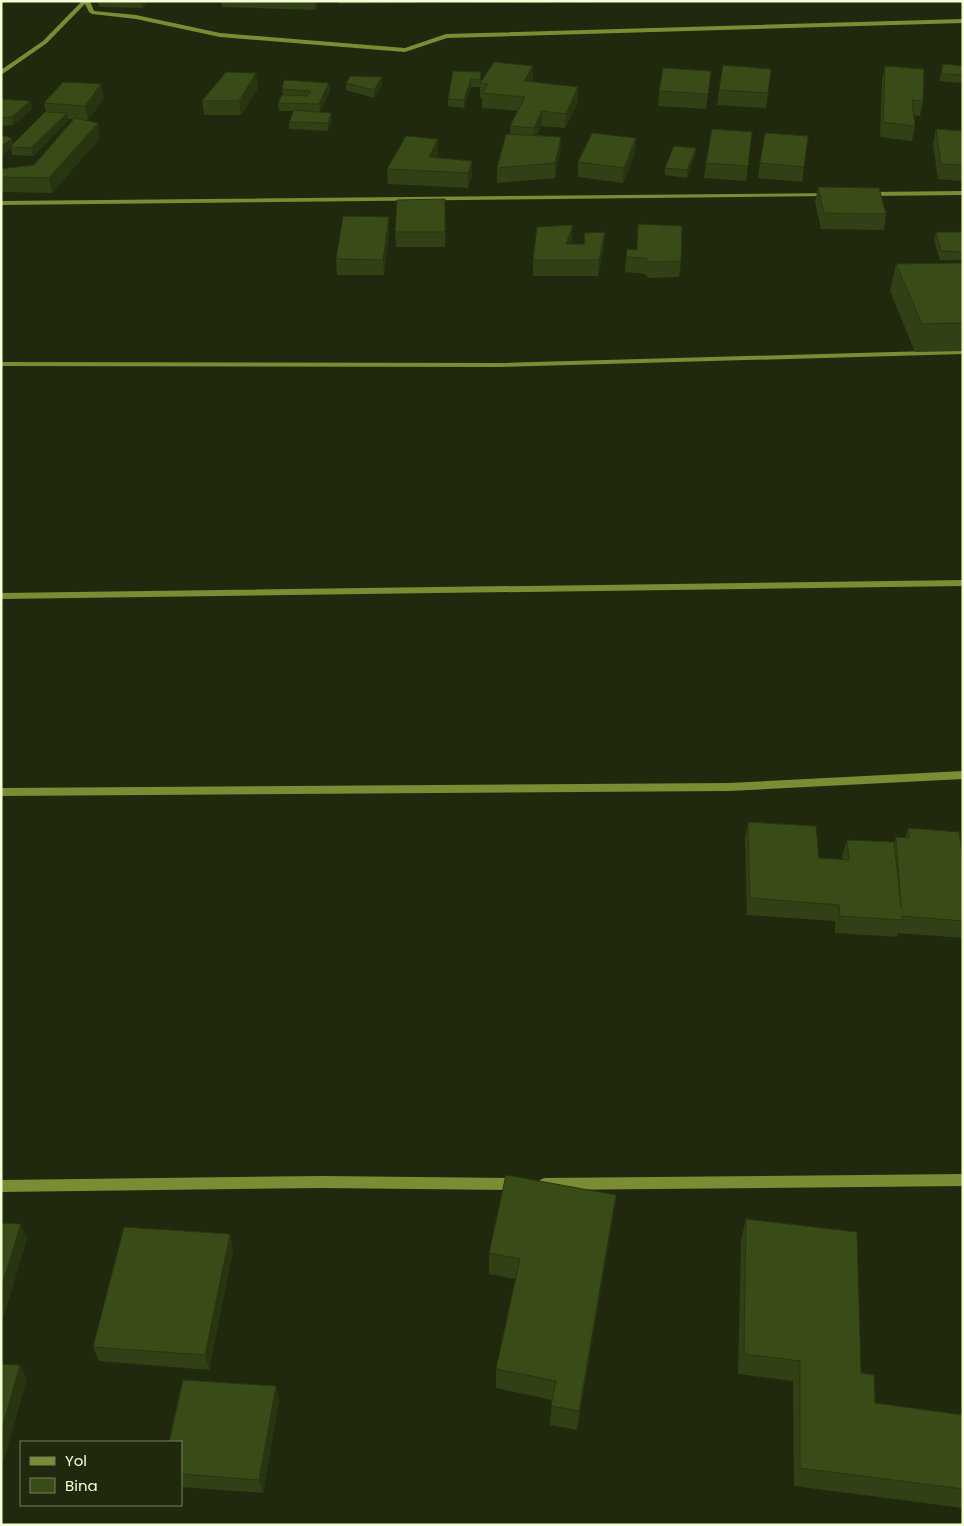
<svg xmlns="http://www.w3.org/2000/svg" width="964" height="1526" viewBox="0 0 964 1526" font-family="Poppins,sans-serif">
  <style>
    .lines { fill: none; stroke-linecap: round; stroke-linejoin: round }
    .minor { fill: #7b8c34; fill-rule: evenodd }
    .wall { fill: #314115 }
    .shaded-wall { fill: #283511 }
    .building { fill: #394c18; stroke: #283511 }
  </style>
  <rect width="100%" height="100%" fill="#20290d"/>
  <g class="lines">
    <path class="minor" d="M82,1H90L94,11L136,15L220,33L405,48L446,34L963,19V23L447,38L405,52L220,37L136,19L92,14L89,12L85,4L47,43L1,75V70L43,41Z
      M963,191V195L867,196L864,194L867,192Z
      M832,193V195L830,196L1,205V201Z
      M963,350V354L499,367L1,366V362L499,363Z
      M963,580V586L1,599V593Z
      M963,771V779L729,791L1,796V788L729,783Z
      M963,1174V1186L544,1190L540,1188L538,1184L540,1180L544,1178Z
      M322,1176L517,1178L521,1180L523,1184L521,1188L517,1190L322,1188L1,1192V1180Z"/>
  </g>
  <path class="wall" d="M98,1H147L143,8L99,7Z
    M221,1H319L315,10L222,7Z
    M338,1H416V3L338,4Z
    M424,1H550V3L424,2Z
    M560,1H588V3L560,2Z
    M885,66L923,101L920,116L913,115L915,126L912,141L880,137L882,80Z
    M963,66V83L939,81L941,74Z
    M771,69L766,108L717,105L719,90Z
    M453,71L481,80V82L533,81L532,82L578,87V102L565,128L542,126L537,135L561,137L560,152L555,178L497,183V168L510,134V126L518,111L482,108V98L480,97V86V87H471L464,108L448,106V99Z
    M711,71L706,109L658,106L659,91Z
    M256,73L258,88L241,115H204L202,101Z
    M329,83L330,91L320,112L331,113L332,120L328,131L289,129V122L294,111H279L278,103L283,95L282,89Z
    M346,83L382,84L374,98L346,90Z
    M101,84L104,98L88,120L100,138L52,193L1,192V169L34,165L73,119H68V121L33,156L12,155L11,148L1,156L46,112L44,103Z
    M1,99L30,101L32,109L13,125L1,126Z
    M936,129L963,131V181L938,179L933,144Z
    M752,132L746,181L704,178L706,163Z
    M808,136L802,182L758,178L760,163Z
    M636,138L635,153L623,183L578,177V162Z
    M696,148L695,156L687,178L665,175V168Z
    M438,154L436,158L472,161V176L468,188L388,184L387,169Z
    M818,187L886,214L884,230L821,229L815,202Z
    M446,215L445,247H396L395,232Z
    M638,224L681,261L679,277L649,278L645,274L625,272L627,249L637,250Z
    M389,232L384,275H337L336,259Z
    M936,232H963V260H940L934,240Z
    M584,233L604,248L598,276H533V260L572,240L571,244H584Z
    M963,263V351L915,352L890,291L896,264Z
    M748,822L819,858L843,860L842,856L847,840L894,843L896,837L905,838L908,828L963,863V938L898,933L897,937L835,933V921L747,915L745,839Z
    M616,1195L613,1217L577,1430L550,1425L552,1400L496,1388V1369L515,1279L489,1274V1253Z
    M746,1219L861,1373L875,1403L963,1415V1508L794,1486L793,1381L738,1374L741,1240Z
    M230,1234L233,1250L209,1370L99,1361L93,1347Z
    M276,1386L279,1400L263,1493L181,1487V1442Z"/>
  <path class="shaded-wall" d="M141,1H147L143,8Z
    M314,1H319L315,10Z
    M533,66V81L524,96V81Z
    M256,73L258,88L241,115L239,101Z
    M382,77V84L374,98V90Z
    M471,79V87L464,108V100Z
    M329,83L330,91L320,112L319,104Z
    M101,84L104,98L88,120L85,106Z
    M578,87V102L565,128L566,114Z
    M30,101L32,109L13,125L12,117Z
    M542,111V126L533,143L534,128Z
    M67,113L68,121L33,156L31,148Z
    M331,113L332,120L328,131V123Z
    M98,123L100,138L52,193L49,178Z
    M561,137L560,152L555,178V163Z
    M12,138L14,145L10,147L11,148L1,156V147Z
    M636,138L635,153L623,183L624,168Z
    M438,139V154L429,172V157Z
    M696,148L695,156L687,178V170Z
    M472,161V176L468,188V173Z
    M445,199L446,215L445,247Z
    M389,217V232L384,275L383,260Z
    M573,225L572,240L565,259L566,244Z
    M605,232L604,248L598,276L599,260Z
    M616,1195L613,1217L577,1430L579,1411Z
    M21,1224L27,1239L1,1326V1288Z
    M230,1234L233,1250L209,1370L205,1355Z
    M20,1365L27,1379L2,1467L1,1466V1431Z
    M276,1386L279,1400L263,1493L259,1480Z"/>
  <path class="building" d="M494,62L533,66L524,81L578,87L566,114L542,111L534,128L510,126L525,97L482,93L488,84L480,83Z
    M943,64L963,66V75L941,74Z
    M723,65L771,69L768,93L719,90Z
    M885,66L924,69L923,101L912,100L915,126L883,122Z
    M663,68L711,71L708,94L659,91Z
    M453,71L481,72L480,80L471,79L464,100L448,99Z
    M226,72L256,73L239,101H202Z
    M350,76L382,77L374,90L346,83Z
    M284,80L329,83L319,104L278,103L282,95L307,96L311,91L282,89Z
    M63,82L101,84L85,106L44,103Z
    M1,99L30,101L12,117L1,118Z
    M294,110L331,113L328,123L289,122Z
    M45,112L67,113L31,148L10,147Z
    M75,118L98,123L49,178L1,177V169L34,165Z
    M712,129L752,132L748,166L706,163Z
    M936,129L963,131V165L941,164Z
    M592,133L636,138L624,168L578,162Z
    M765,133L808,136L804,167L760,163Z
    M506,134L561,137L555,163L497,168Z
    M1,135L12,138L1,147Z
    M406,136L438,139L429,157L472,161L468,173L387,169Z
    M674,146L696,148L687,170L665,168Z
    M818,187L879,188L886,214L824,213Z
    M445,199V232H395L397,200Z
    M343,216L389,217L383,260L336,259Z
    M638,224L682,226L681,261L650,262L646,258L626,257L627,249L637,250Z
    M573,225L566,244H585L584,233L605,232L599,260H533L537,227Z
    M936,232H963V252L941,251Z
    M963,263V323L922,324L896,264Z
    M748,822L816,826L819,858L849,860L847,840L894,842L901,907L896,837L909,838L908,828L959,832L963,863V921L902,916V920L840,916L839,905L750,898Z
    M506,1175L616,1195L579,1411L551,1406L556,1381L496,1369L520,1259L489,1253Z
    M746,1219L857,1232L861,1373L874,1375L875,1403L963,1415V1489L800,1468V1361L744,1354Z
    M1,1223L21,1224L1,1288Z
    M124,1227L230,1234L205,1355L93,1347Z
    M1,1364L20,1365L1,1431Z
    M183,1380L276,1386L259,1480L181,1474V1442H169Z"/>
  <rect width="964" height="1526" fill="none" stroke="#f4ffd5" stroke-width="5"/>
  <rect x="20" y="1441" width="162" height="65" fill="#20290d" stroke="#757f5d"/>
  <rect x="30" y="1457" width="25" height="8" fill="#7b8c34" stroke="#757f5d"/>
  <text x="65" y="1466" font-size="15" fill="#f4ffd5">Yol</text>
  <rect x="30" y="1478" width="25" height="15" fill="#394c18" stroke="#757f5d"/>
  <text x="65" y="1491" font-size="15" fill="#f4ffd5">Bina</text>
</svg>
